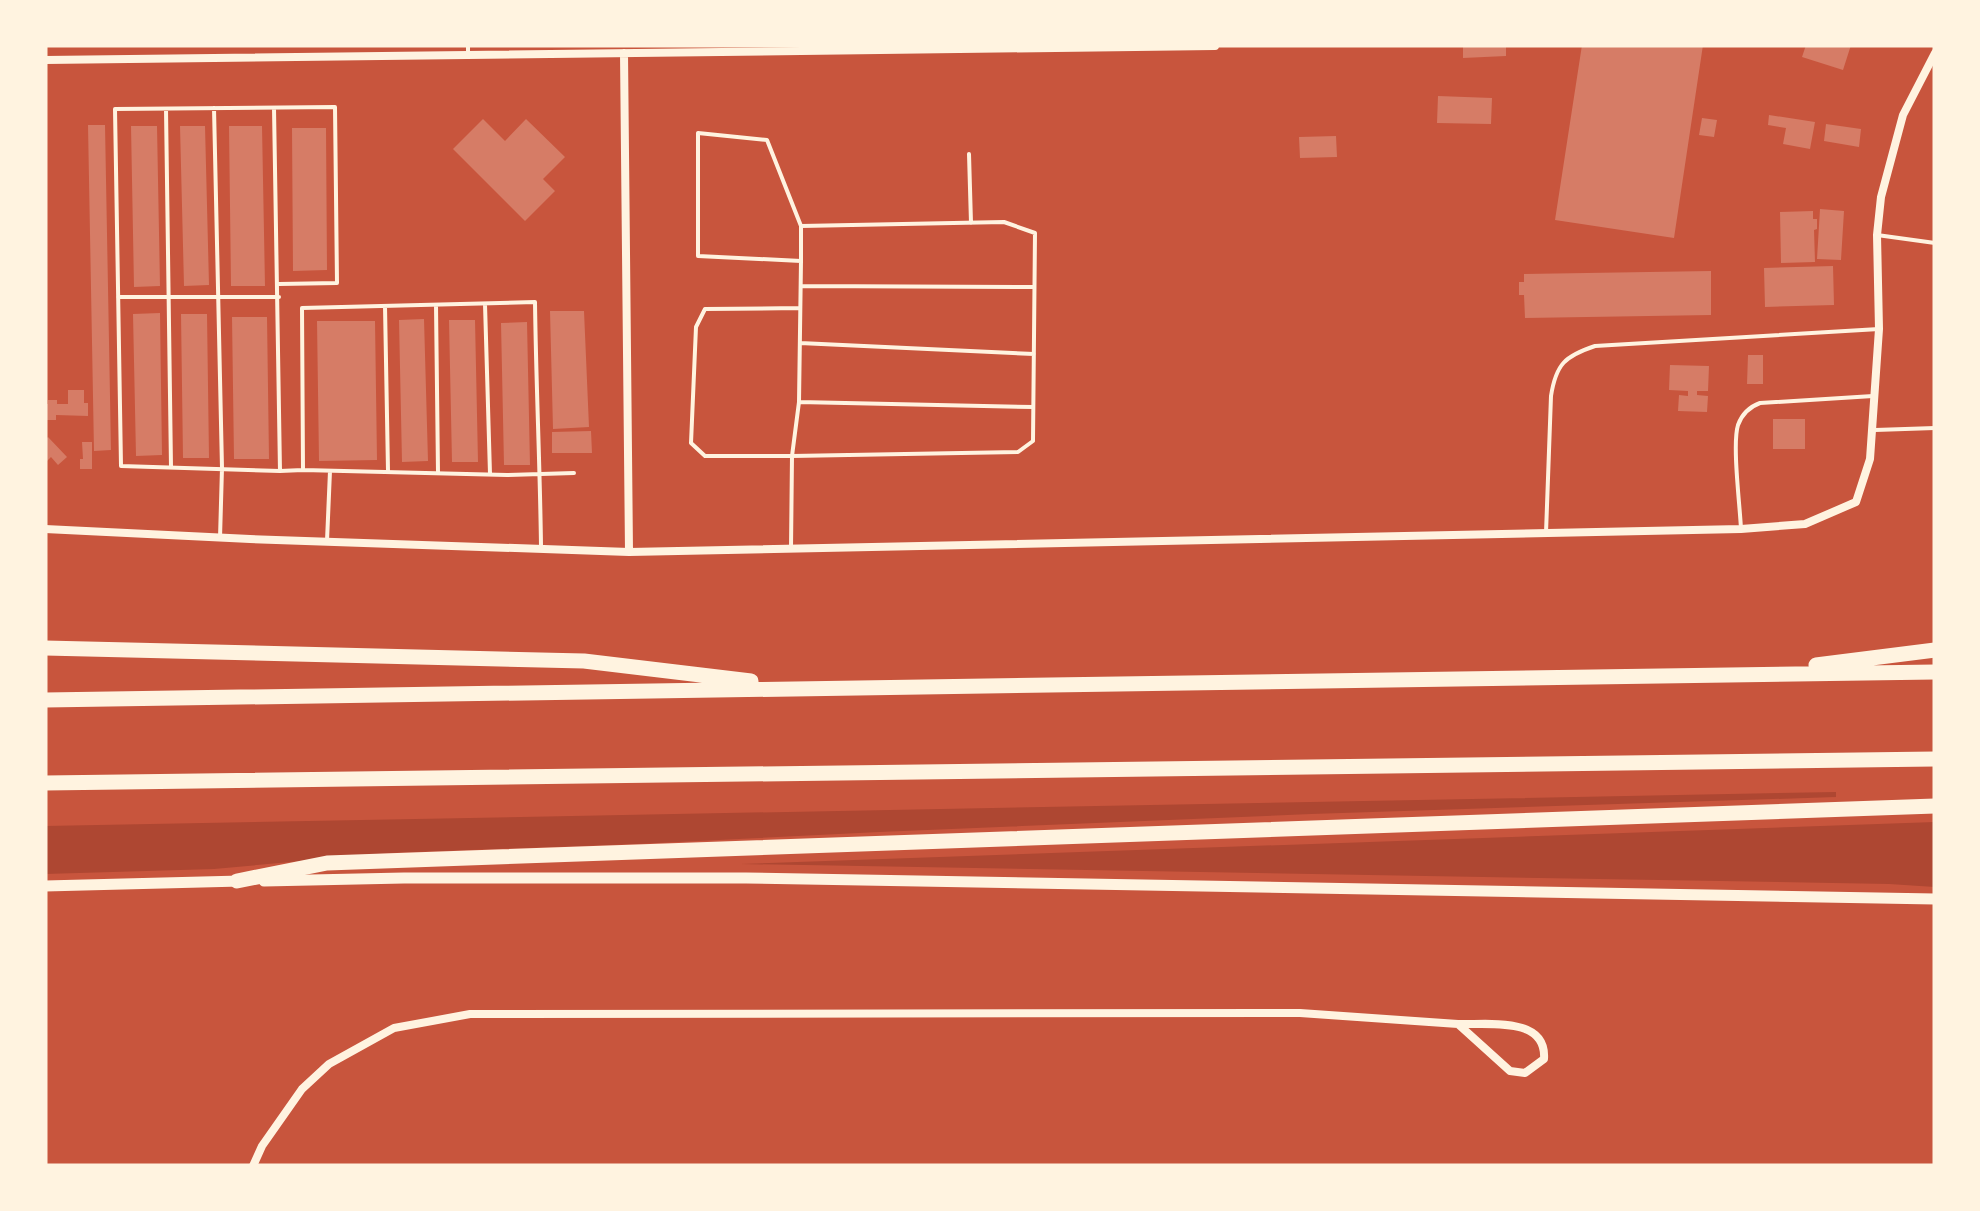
<svg xmlns="http://www.w3.org/2000/svg" width="1980" height="1211" viewBox="0 0 1980 1211" font-family="'Archivo Narrow',sans-serif">
  <style>
    .green { fill: #ae4732 }
    .building { fill: #d67c66 }
    .lines { fill: none; stroke-linecap: round; stroke-linejoin: round }
    .service { stroke: #fff3e0; stroke-width: 4 }
    .minor { stroke: #fff3e0; stroke-width: 8 }
    .secondary { stroke: #fff3e0; stroke-width: 11 }
    .motorway { stroke: #fff3e0; stroke-width: 15 }
  </style>
  <rect width="100%" height="100%" fill="#c8553d"/>
  <path class="green" d="M1836,792V797L1311,814L879,832L637,844L389,853L214,869L45,874V826Z
    M1935,822V887L1889,884L741,864Z"/>
  <path class="building" d="M1463,45H1506V56L1463,58Z
    M1582,45H1703L1674,238L1555,220Z
    M1806,45H1851L1843,70L1802,57Z
    M1438,96L1492,98L1491,124L1437,123Z
    M1769,115L1815,122L1810,149L1783,144L1786,128L1768,125Z
    M1702,118L1717,120L1714,137L1699,135Z
    M483,119L505,141L526,119L565,157L543,179L555,191L525,221L453,149Z
    M1826,124L1861,129L1859,147L1824,141Z
    M88,125H105L111,450L94,451Z
    M131,126H157L160,286L134,287Z
    M180,126H205L209,285L184,286Z
    M229,126H262L265,286H231Z
    M292,128H326L327,270L293,271Z
    M1336,136L1337,157L1300,158L1299,137Z
    M1820,209L1844,211L1841,260L1817,259Z
    M1813,211V219H1817V229L1814,230L1815,262L1781,263L1780,212Z
    M1833,266L1834,305L1765,307L1764,268Z
    M1711,271V315L1525,318L1524,295H1519V282H1524V274Z
    M550,311H584L589,427L553,429Z
    M160,313L162,455L136,456L133,314Z
    M181,314H207L209,458H183Z
    M232,317H267L269,459H234Z
    M424,319L428,461L402,462L399,320Z
    M449,320H475L478,462H452Z
    M317,321H375L377,460L319,461Z
    M527,322L530,465H504L501,323Z
    M1748,355H1763V384H1747Z
    M1670,365L1709,366L1708,391H1697V395L1708,396L1707,412L1678,411L1679,395L1688,396V391L1669,390Z
    M68,390H84V403H88V416L56,415V420H45V404H48V400H57V404H68Z
    M1773,419H1805V449H1773Z
    M591,431L592,453H552V432Z
    M48,437L67,457L58,465L51,457L45,463V440Z
    M82,442H92V469H80V459H83Z"/>
  <g class="lines">
    <path class="service" d="M468,45V55
      M214,108L222,468L220,538
      M274,108L280,471L121,466L115,109L335,107L337,283L279,284
      M166,109L171,467
      M969,154L971,223
      M801,226V261
      M1877,235L1935,243
      M801,286L1034,287
      M118,297H279
      M485,304L490,474
      M436,305L438,473
      M385,306L388,471
      M800,343L1034,354
      M799,402L1033,407
      M1875,430L1935,428
      M280,471L303,470
      M1741,529C1740,506 1732,444 1738,425C1742,414 1749,407 1760,403L1873,396
      M1546,533L1551,396C1556,364 1565,356 1595,346L1879,329
      M327,541L330,471
      M541,546C540,465 536,384 535,302L302,308L303,470L507,475L574,473
      M791,548L792,456L1018,452L1033,441L1035,233L1004,222L801,226L767,140L698,133V256L801,261L799,402L792,456H705L691,443L696,327L705,309L800,308"/>
    <path class="minor" d="M624,53L629,552
      M45,60L1215,46
      M45,529L250,539L629,552L1741,529L1805,524L1856,502L1870,459L1879,329L1877,235L1881,197L1903,115L1935,53
      M1458,1024C1488,1025 1547,1016 1544,1059L1525,1073L1510,1071Z
      M253,1166L262,1146L302,1089L329,1064L394,1028L470,1014L1300,1013L1458,1024"/>
    <path class="secondary" d="M264,881L404,878H746L1935,899
      M45,886L241,881"/>
    <path class="motorway" d="M45,648L584,661L751,681
      M1816,665L1935,650
      M45,700L1935,672
      M45,783L1935,759
      M237,881L327,863L1935,806"/>
  </g>
  <rect width="1980" height="1211" fill="none" stroke="#fff3e0" stroke-width="95"/>
</svg>
